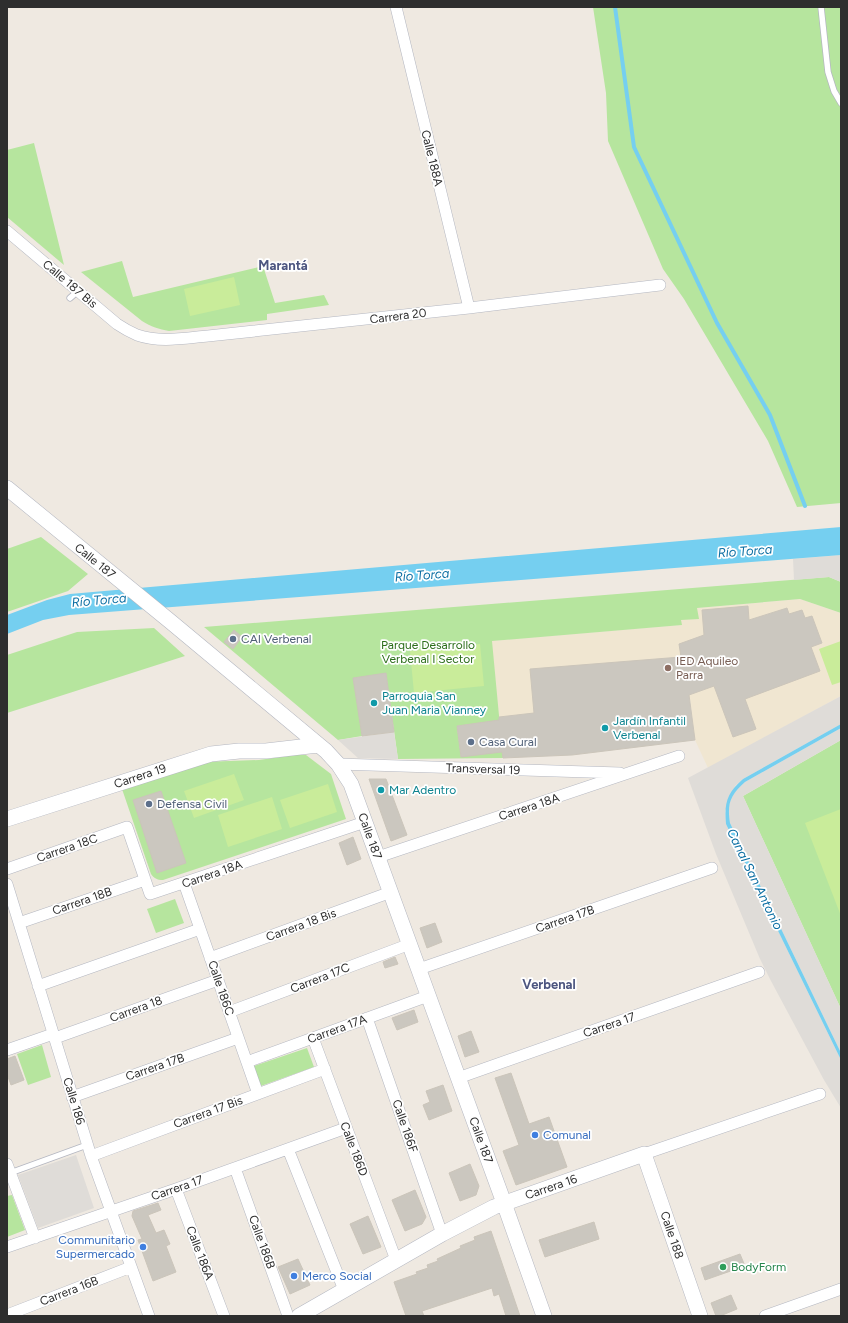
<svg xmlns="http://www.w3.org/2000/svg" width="848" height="1323" viewBox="0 0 848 1323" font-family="Figtree,sans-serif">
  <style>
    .education { fill: #f0e6d1 }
    .green { fill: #b6e59e; fill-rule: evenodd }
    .pitch { fill: #c9ec9a }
    .plaza { fill: #dfdcd8 }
    .water { fill: #75cff0 }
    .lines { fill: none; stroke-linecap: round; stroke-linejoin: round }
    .stream { stroke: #75cff0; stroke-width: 4 }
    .building { fill: #cbc7bf; stroke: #cbc5ba }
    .lane-casing { stroke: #b4b7c1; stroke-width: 7 }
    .street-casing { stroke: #b4b7c1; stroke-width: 12 }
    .secondary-casing { stroke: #b4b7c1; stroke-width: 16 }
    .lane { stroke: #fff; stroke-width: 5.5 }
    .street { stroke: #fff; stroke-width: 11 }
    .secondary { stroke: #fff; stroke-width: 15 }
    .service-dot { fill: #5c6f8a; stroke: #fff; stroke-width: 1.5 }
    .education-dot { fill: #8d6e63; stroke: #fff; stroke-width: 1.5 }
    .culture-dot { fill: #0f9aa8; stroke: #fff; stroke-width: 1.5 }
    .shop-dot { fill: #3f7fe0; stroke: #fff; stroke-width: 1.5 }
    .leisure-dot { fill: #2e9e5b; stroke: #fff; stroke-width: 1.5 }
    .labels { text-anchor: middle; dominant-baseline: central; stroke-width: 3.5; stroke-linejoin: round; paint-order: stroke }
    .street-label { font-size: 12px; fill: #2e2e2e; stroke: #fff }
    .service-label { font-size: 12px; fill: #4e5e75; stroke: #fff; text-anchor: start }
    .park-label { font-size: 12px; fill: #2c6e1b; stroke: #fff }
    .education-label { font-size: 12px; fill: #785e54; stroke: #fff; text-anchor: start }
    .culture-label { font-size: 12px; fill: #0d838f; stroke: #fff; text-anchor: start }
    .shop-label { font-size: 12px; fill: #366cbe; stroke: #fff; text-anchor: start }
    .leisure-label { font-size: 12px; fill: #27864d; stroke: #fff; text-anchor: start }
    .neighbourhood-label { font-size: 13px; font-weight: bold; fill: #4d5680; stroke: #fff }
    .water-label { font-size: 13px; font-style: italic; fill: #0d6fa3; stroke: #fff }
  </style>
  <rect width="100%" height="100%" fill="#efe9e1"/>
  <path class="education" d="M800,599L841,613V696L708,768L695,740L690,699L499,717L491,641L681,625V620L697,608Z"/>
  <path class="green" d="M593,7H841V503L797,507L768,441L684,299L663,269L608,141L606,93Z
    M34,143L64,265L7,217V150Z
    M122,261L133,297L263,266L275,303L324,295L329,305L267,314V320L169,331C159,329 151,327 142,321L81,272Z
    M41,537L88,574L68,591L7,612V549Z
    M829,577L841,582V613L800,599L697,608L699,619L681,620L682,625L492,641L503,758L398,759L386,674L354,678L362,736L338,740L204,627ZM480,723L461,757L457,726Z
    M154,628L185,656L7,713V655L77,632Z
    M841,740V1009L743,796Z
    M295,755H306L331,774L346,819L163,880C157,880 154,878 151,874L122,789L202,762L259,760Z
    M175,899L184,923L156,933L147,909Z
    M42,1045L51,1077L28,1085L17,1054Z
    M307,1048L314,1067L258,1087L251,1067Z
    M12,1195L25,1230L7,1237V1196Z"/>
  <path class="pitch" d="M234,277L240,305L190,316L184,289Z
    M841,641V682L832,685L819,649Z
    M480,644L484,686L414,693L410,651Z
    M234,774L244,800L194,818L184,791Z
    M328,784L337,812L290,828L280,800Z
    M272,797L282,829L228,847L218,815Z
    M841,809V916L805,823Z"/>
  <path class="plaza" d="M841,555V582L829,577L794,580L793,559Z
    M841,696V724L743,779L735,786L725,811L726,824L841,1060V1108L824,1080L771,981L760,959L716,854L688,778Z
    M841,728V740L743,796L841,1009V1053L730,823L728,810L731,798L737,789L745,782Z
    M394,732L398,759L358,758L338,740Z
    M76,1155L94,1208L38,1228L18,1175Z"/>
  <path class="water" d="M841,527V555L69,615L43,620L7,634V615L47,600L70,594Z
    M841,724V728L745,782C730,795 727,804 730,823L841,1053V1060L726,824C724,803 727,793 743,779Z"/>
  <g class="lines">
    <path class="stream" d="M615,7L634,147L717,323L770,415L805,506"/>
  </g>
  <path class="building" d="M748,606L749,620L787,608L789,614L802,610L805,618L812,616L822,643L811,647L820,671L745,699L756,729L733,737L714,686L689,695L695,740L572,755L503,758L502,752L461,757L457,726L499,720V717L534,713L530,669L681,657L679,644L704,635L702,610Z
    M234,630L242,637L233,649L224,642Z
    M386,673L394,732L362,736L353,678Z
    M369,779H386L407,835L391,841Z
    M161,791L186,863L157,873L133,800Z
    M353,837L361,859L347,865L339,843Z
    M435,923L442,942L427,948L420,928Z
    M395,957L398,964L385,968L383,962Z
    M414,1010L418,1022L397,1030L392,1018Z
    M471,1031L479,1052L465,1057L458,1036Z
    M15,1056L24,1080L11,1085L7,1074V1059Z
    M511,1073L529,1124L549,1117L567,1167L516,1185L503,1151L519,1145L495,1078Z
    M443,1085L452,1111L429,1120L423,1105L430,1102L426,1091Z
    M470,1164L479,1186L476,1195L460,1201L449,1173Z
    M415,1190L426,1217L422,1224L405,1231L392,1200Z
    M158,1203L161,1210L148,1215L156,1233L164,1230L170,1244L166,1246L176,1272L153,1281L138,1240L142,1239L132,1216L133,1211Z
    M368,1216L381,1247L363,1254L350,1224Z
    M594,1222L599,1239L545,1257L539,1240Z
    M491,1231L520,1316H506L499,1294L494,1296L492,1288L422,1311L424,1316H406L394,1282L417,1274L416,1272L428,1268L427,1265L438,1261L437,1259L461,1248L460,1246L475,1240L474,1237Z
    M740,1254L745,1266L705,1280L701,1268Z
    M298,1259L310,1285L290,1294L278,1267Z
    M731,1295L737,1309L720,1316H716L711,1303Z"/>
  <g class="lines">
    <g class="lane-casing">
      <path id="lane" d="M821,7L828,72L834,91L841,103
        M70,298L78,291
        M10,1173L87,1145"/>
    </g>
    <g class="street-casing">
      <path id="street" d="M396,7L469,308
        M7,231L117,324C123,328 130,332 137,335C160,343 185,338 208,336L469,308L660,285
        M338,764L620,773
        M378,857L679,756
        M7,869L127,827L150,894L365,822
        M184,883L258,1094
        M7,884L91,1156L149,1316
        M19,923L145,880
        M210,958L391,892
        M419,969L712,868
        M38,986L200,929
        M229,1012L410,944
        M367,1018L442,1234
        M55,1038L218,980
        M313,1038L396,1260
        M7,1050L53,1034
        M247,1062L428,996
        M458,1078L759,972
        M72,1097L238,1038
        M288,1149L344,1290
        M644,1154L820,1094
        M91,1156L325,1069
        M7,1164L35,1238
        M235,1168L288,1316
        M176,1189L224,1316
        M7,1247L176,1189L346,1128
        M7,1315L131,1267
        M765,1316L841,1289"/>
    </g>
    <g class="secondary-casing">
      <path id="secondary" d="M7,488L171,622L326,751L338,764L351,784L504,1203L544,1316
        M7,819L211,754L239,751H266L318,745
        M299,1316L442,1234L494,1207L644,1154L700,1316"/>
    </g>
    <use href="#lane" class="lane"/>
    <use href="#street" class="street"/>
    <use href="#secondary" class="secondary"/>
  </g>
  <g class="service-dot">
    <circle cx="233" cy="639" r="4"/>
    <circle cx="471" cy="742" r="4"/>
    <circle cx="149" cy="804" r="4"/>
  </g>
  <circle class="education-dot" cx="668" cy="668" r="4"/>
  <g class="culture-dot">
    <circle cx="374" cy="703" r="4"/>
    <circle cx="605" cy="728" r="4"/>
    <circle cx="381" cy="790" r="4"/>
  </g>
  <g class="shop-dot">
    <circle cx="535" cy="1135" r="4"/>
    <circle cx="143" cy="1247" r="4"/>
    <circle cx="294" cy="1276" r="4"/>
  </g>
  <circle class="leisure-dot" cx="723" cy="1267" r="4"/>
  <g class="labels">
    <g class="street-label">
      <text transform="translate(432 158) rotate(76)">Calle 188A</text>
      <text transform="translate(70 284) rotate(40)">Calle 187 Bis</text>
      <text transform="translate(398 316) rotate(-7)">Carrera 20</text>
      <text transform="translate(95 561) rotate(39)">Calle 187</text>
      <text transform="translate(483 769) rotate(2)">Transversal 19</text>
      <text transform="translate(140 776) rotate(-18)">Carrera 19</text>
      <text transform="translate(529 807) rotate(-18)">Carrera 18A</text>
      <text transform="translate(370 836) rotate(70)">Calle 187</text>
      <text transform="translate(67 848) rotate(-19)">Carrera 18C</text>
      <text transform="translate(212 874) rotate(-19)">Carrera 18A</text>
      <text transform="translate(82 901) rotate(-19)">Carrera 18B</text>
      <text transform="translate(565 919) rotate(-19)">Carrera 17B</text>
      <text transform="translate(301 925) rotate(-20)">Carrera 18 Bis</text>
      <text transform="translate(320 978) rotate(-21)">Carrera 17C</text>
      <text transform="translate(221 988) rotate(71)">Calle 186C</text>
      <text transform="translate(136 1009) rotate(-20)">Carrera 18</text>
      <text transform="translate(609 1025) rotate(-19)">Carrera 17</text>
      <text transform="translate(337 1029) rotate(-20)">Carrera 17A</text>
      <text transform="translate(155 1067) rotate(-19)">Carrera 17B</text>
      <text transform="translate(74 1101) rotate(73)">Calle 186</text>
      <text transform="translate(208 1112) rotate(-20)">Carrera 17 Bis</text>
      <text transform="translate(405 1126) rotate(71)">Calle 186F</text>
      <text transform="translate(481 1140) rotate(70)">Calle 187</text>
      <text transform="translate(354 1149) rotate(69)">Calle 186D</text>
      <text transform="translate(551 1187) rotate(-19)">Carrera 16</text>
      <text transform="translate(177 1188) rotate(-19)">Carrera 17</text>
      <text transform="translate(672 1235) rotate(71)">Calle 188</text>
      <text transform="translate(262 1242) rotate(70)">Calle 186B</text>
      <text transform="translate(200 1253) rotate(69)">Calle 186A</text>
      <text transform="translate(69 1291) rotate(-21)">Carrera 16B</text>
    </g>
    <g class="service-label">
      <text x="241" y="639">CAI Verbenal</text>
      <text x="479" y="742">Casa Cural</text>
      <text x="157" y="804">Defensa Civil</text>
    </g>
    <g class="park-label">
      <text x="428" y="645">Parque Desarrollo<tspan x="428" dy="14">Verbenal I Sector</tspan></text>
    </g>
    <g class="education-label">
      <text x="676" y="661">IED Aquileo<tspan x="676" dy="14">Parra</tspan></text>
    </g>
    <g class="culture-label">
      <text x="382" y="696">Parroquia San<tspan x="382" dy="14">Juan Maria Vianney</tspan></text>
      <text x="613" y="721">Jardín Infantil<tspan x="613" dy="14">Verbenal</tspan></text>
      <text x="389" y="790">Mar Adentro</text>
    </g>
    <g class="shop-label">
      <text x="543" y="1135">Comunal</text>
      <text x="135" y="1240" text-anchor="end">Communitario<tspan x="135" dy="14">Supermercado</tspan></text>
      <text x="302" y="1276">Merco Social</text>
    </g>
    <g class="leisure-label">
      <text x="731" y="1267">BodyForm</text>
    </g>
    <g class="neighbourhood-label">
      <text x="283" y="265">Marantá</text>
      <text x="549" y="984">Verbenal</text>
    </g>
    <g class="water-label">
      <text transform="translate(745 551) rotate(-4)">Río Torca</text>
      <text transform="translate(422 575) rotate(-4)">Río Torca</text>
      <text transform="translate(99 600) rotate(-5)">Río Torca</text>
      <text transform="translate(755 879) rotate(64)">Canal San Antonio</text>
    </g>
  </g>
  <rect width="848" height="1323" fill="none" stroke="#2e2e2e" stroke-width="16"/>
</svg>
